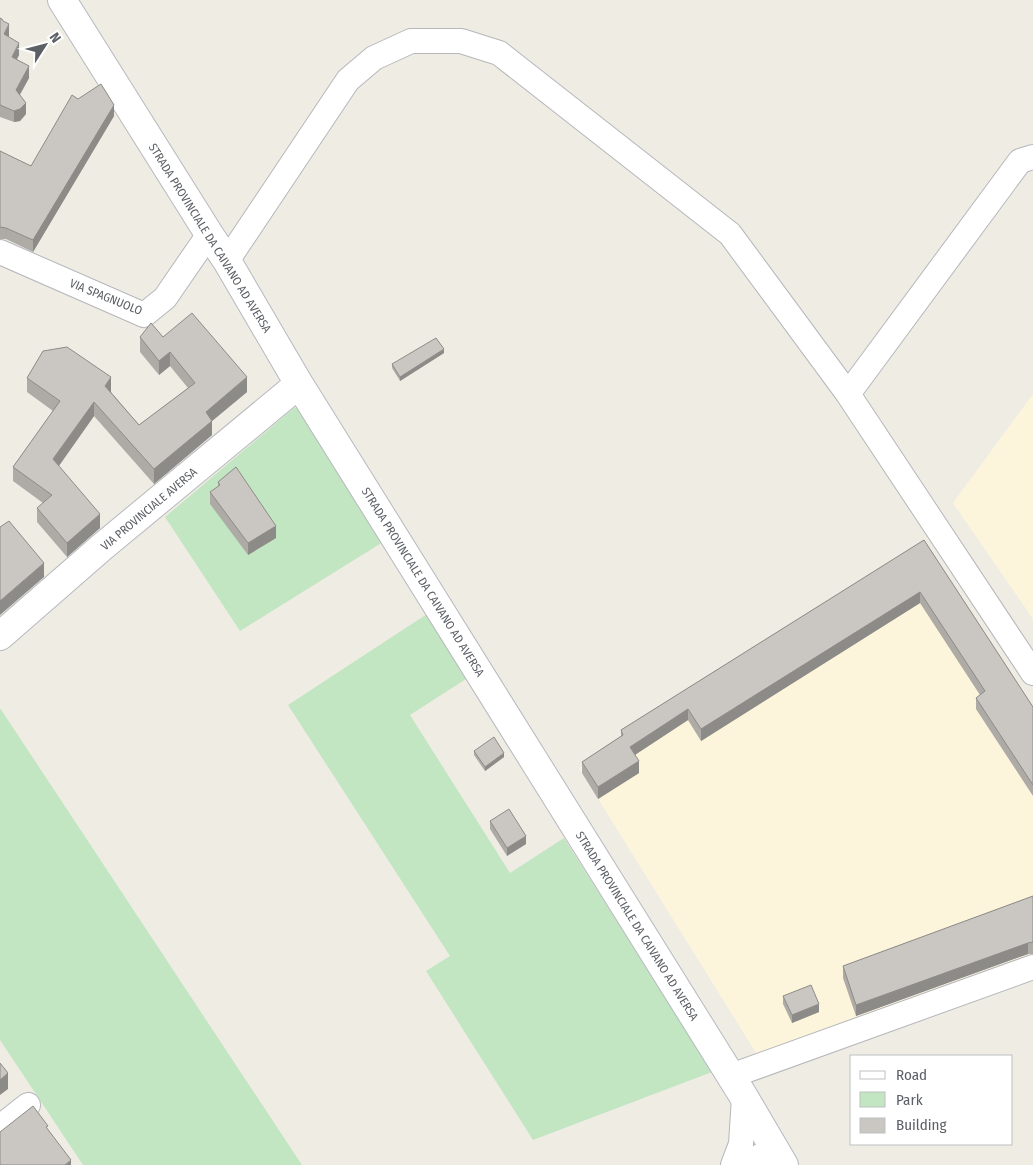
<svg xmlns="http://www.w3.org/2000/svg" width="1033" height="1165" viewBox="0 0 1033 1165" font-family="'Fira Sans Condensed',sans-serif">
  <style>
    .commercial { fill: #fdf5db }
    .green { fill: #c2e6c1 }
    .lines { fill: none; stroke-linecap: round; stroke-linejoin: round }
    .street-casing { stroke: #b5b7bb; stroke-width: 26 }
    .secondary-casing { stroke: #b6b9be; stroke-width: 30 }
    .street { stroke: #fff; stroke-width: 24 }
    .secondary { stroke: #fff; stroke-width: 28 }
    .wall { fill: #aeaba7 }
    .shaded-wall { fill: #8d8b88 }
    .building { fill: #cac7c2; stroke: #8d8b88 }
    .labels { text-anchor: middle; dominant-baseline: central; stroke-width: 4; stroke-linejoin: round; paint-order: stroke }
    .street-label { font-size: 12px; fill: #5c6065; stroke: #fff }
  </style>
  <rect width="100%" height="100%" fill="#efece4"/>
  <path class="commercial" d="M1033,394V619L953,503Z
    M927,551L1033,711V955L758,1056L579,768Z"/>
  <path class="green" d="M301,407L383,542L240,631L165,517L294,408Z
    M427,614L466,679L410,715L510,873L564,838L712,1072L533,1140L426,971L450,956L288,705Z
    M0,708L302,1165H83L0,1040Z"/>
  <g class="lines">
    <g class="street-casing">
      <path id="street" d="M0,252L144,315L165,298L209,234
        M227,261L348,80L374,58L411,41H461L499,53L730,234L848,394L1033,673
        M848,394L1020,161L1033,157
        M731,1076L1033,967
        M0,1127L28,1105
        M733,1165L741,1144L744,1097
        M741,1165L775,1149L766,1165"/>
    </g>
    <g class="secondary-casing">
      <path id="secondary" d="M62,0L209,234L227,261L299,384L744,1097L784,1165
        M0,636L102,547L299,384"/>
    </g>
    <use href="#street" class="street"/>
    <use href="#secondary" class="secondary"/>
  </g>
  <path class="wall" d="M0,18L9,36V37L19,55L17,59L29,78L20,95L26,114L20,121L14,122L0,117Z
    M78,99L114,116L33,252L6,239H0V151L31,166Z
    M140,337H163L247,392L212,421V435L154,484L94,416L59,466L100,528L67,557L37,522V508L43,503L13,481V467L53,411L27,392V378L111,392L139,425L188,388L170,366L159,375L140,352Z
    M444,353L400,381L392,368V364Z
    M218,482L276,538L248,555L210,504V492L218,487Z
    M924,540L1033,707V796L976,709V698L980,695L920,603L701,741L688,720L635,755L639,773L598,799L582,773V762L621,736V730Z
    M474,751L504,757L485,771L474,755Z
    M490,821L526,844L507,856L490,829Z
    M1033,896V954H1028L856,1016L843,978V966Z
    M783,996L819,1012L792,1023L783,1004Z"/>
  <path class="shaded-wall" d="M9,24V36L4,45V34Z
    M19,43V55L12,68V57Z
    M29,66V78L16,101V90Z
    M26,103V114L20,121L14,122V111Z
    M114,105V116L33,252V240Z
    M444,349V353L400,381V377Z
    M170,352V366L159,375V361Z
    M111,377V392L105,400V386Z
    M247,377V392L206,426V412Z
    M94,402V416L53,474V459Z
    M212,421V435L154,484V469Z
    M100,514V528L67,557V543Z
    M276,526V538L248,555V543Z
    M44,563V577L0,615V601Z
    M920,592V603L701,741V729Z
    M688,709V720L630,758V747Z
    M504,753V757L485,771V767Z
    M639,761V773L598,799V787Z
    M526,836V844L507,856V848Z
    M1028,943V954L856,1016V1005Z
    M819,1004V1012L792,1023V1015Z
    M8,1073V1089L0,1095V1080Z
    M71,1160V1165H65Z"/>
  <path class="building" d="M0,18L2,19L3,21L9,24L4,34L19,43L12,57L29,66L16,90L26,103L20,109L14,111L0,105Z
    M101,84L114,105L33,240L6,228L0,227V151L31,166L72,95L78,99Z
    M192,313L247,377L206,412L212,421L154,469L94,402L53,459L100,514L67,543L37,508L52,495L13,467L60,401L27,378L43,351L67,347L111,377L105,386L139,425L195,383L170,352L159,361L140,337L151,323L163,337Z
    M436,338L444,349L400,377L392,364Z
    M236,467L276,526L248,543L210,492L220,485L218,482Z
    M9,521L44,563L0,601V527Z
    M924,540L1033,707V785L976,698L985,691L920,592L701,729L688,709L630,747L639,761L598,787L582,762L623,735L621,730Z
    M494,737L504,753L485,767L474,751Z
    M509,809L526,836L507,848L490,821Z
    M1033,896V942L1028,943L856,1005L843,966Z
    M811,985L819,1004L792,1015L783,996Z
    M0,1063L8,1073L0,1080Z
    M33,1106L48,1126L46,1127L71,1160L65,1165H0V1132Z"/>
  <g class="labels">
    <g class="street-label">
      <text transform="translate(210 238) rotate(58)">STRADA PROVINCIALE DA CAIVANO AD AVERSA</text>
      <text transform="translate(106 297) rotate(22)">VIA SPAGNUOLO</text>
      <text transform="translate(149 509) rotate(-40)">VIA PROVINCIALE AVERSA</text>
      <text transform="translate(423 582) rotate(58)">STRADA PROVINCIALE DA CAIVANO AD AVERSA</text>
      <text transform="translate(637 926) rotate(58)">STRADA PROVINCIALE DA CAIVANO AD AVERSA</text>
    </g>
  </g>
  <rect x="850" y="1055" width="162" height="90" fill="#ffffff" stroke="#bebfc1"/>
  <rect x="860" y="1071" width="25" height="8" fill="#ffffff" stroke="#bebfc1"/>
  <text x="896" y="1080" font-size="15" fill="#5c6065">Road</text>
  <rect x="860" y="1092" width="25" height="15" fill="#c2e6c1" stroke="#bebfc1"/>
  <text x="896" y="1105" font-size="15" fill="#5c6065">Park</text>
  <rect x="860" y="1118" width="25" height="15" fill="#cac7c2" stroke="#bebfc1"/>
  <text x="896" y="1130" font-size="15" fill="#5c6065">Building</text>
  <g transform="translate(45 45) rotate(54)" stroke="#ffffff" stroke-width="4" paint-order="stroke">
  <path d="M0-4L9 19L0 12L-9 19Z" fill="#5c6065"/>
  <text y="-8" font-size="14" font-weight="bold" text-anchor="middle" fill="#5c6065">N</text>
  </g>
</svg>
